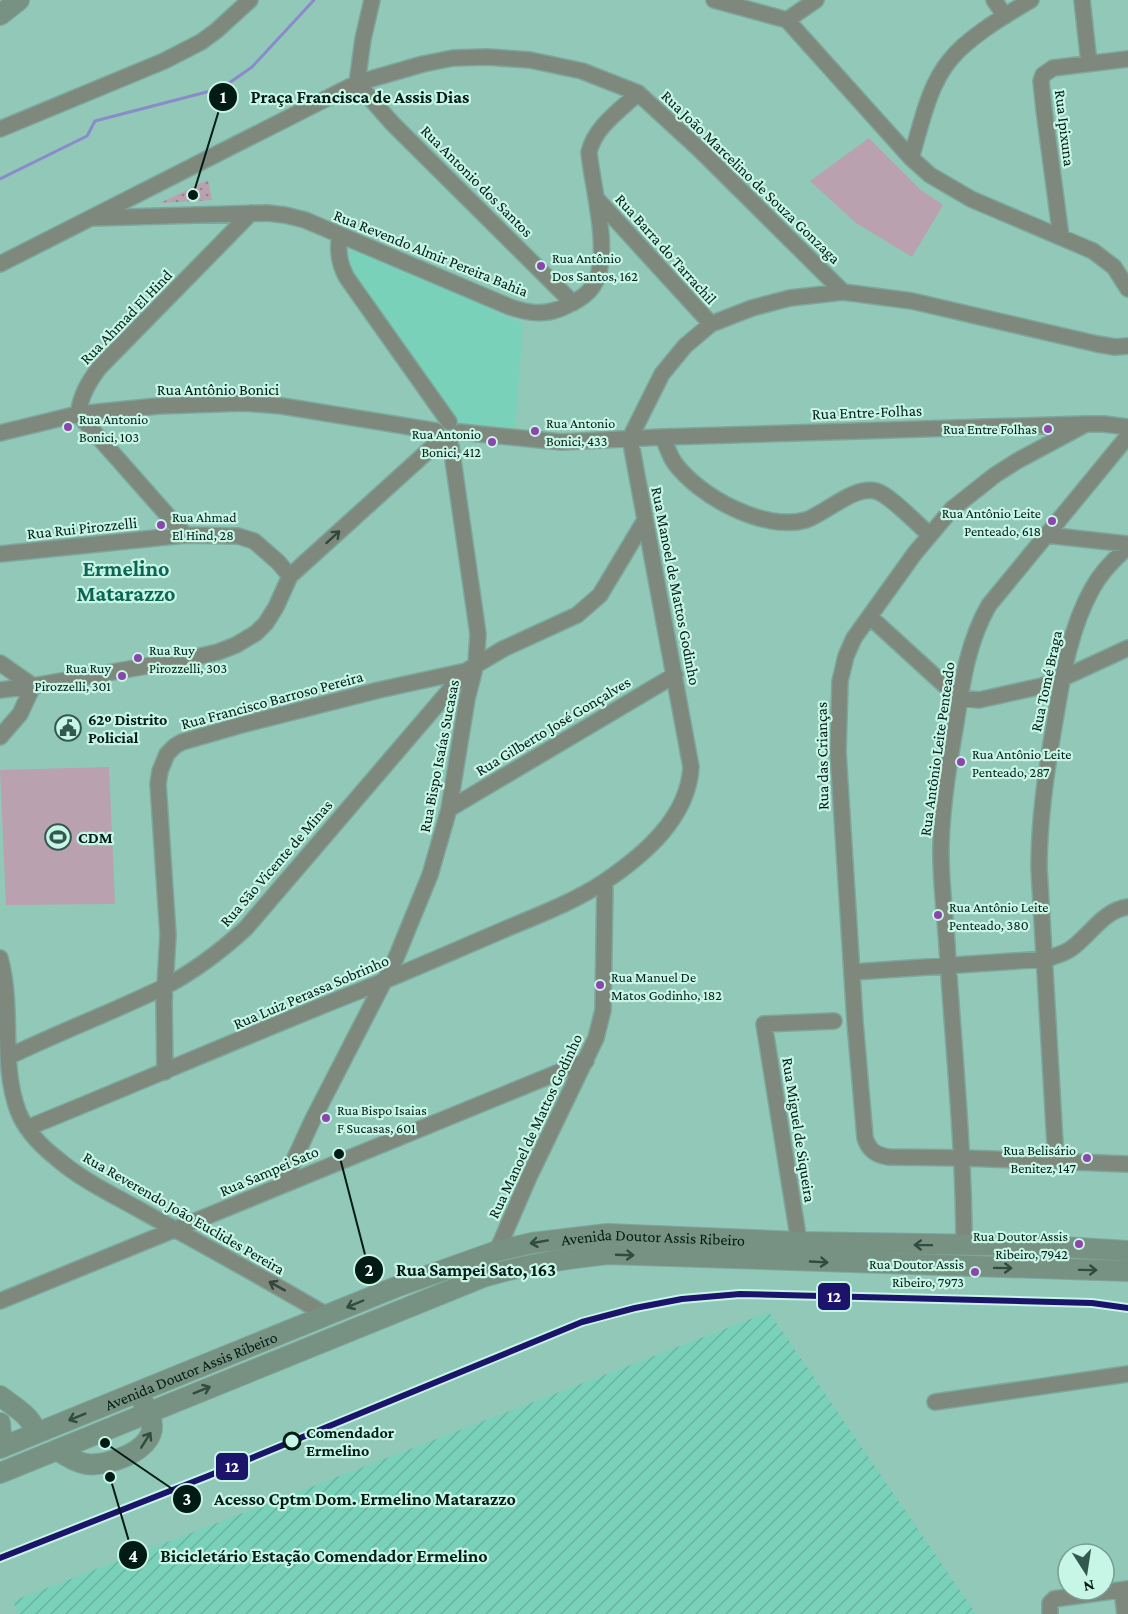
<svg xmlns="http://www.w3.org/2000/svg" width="1128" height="1614" viewBox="0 0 1128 1614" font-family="'Crimson Pro',serif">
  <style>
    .built { fill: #7ad1b9 }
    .industrial { fill: url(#industrial-furrows) }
    .green { fill: url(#green-dots) }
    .pitch { fill: #baa1af }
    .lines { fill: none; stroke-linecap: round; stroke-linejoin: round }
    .stream { stroke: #8b8aca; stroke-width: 3 }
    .minor-casing { stroke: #7ea79c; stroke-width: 18 }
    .major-casing { stroke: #7ea79c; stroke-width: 22 }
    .minor { stroke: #7e887c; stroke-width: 15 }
    .major { stroke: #779282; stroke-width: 20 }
    .rail-1-casing { stroke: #c7f5e6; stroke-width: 10 }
    .rail-1 { stroke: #1c146b; stroke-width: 6 }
    .oneway { stroke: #32473d }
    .oneway2 { stroke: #304b3f }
    .bus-dot { fill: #8e44ad; stroke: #c7f5e6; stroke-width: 2 }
    .stop-dot { fill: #c7f5e6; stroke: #001b13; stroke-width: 3 }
    .labels { text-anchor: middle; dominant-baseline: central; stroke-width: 4.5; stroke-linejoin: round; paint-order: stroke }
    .bus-label { font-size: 14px; fill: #001b13; stroke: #c7f5e6; text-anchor: start }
    .street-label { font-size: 16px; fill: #001b13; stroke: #c7f5e6 }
    .poi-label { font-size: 16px; font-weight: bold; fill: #001b13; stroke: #c7f5e6; text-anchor: start }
    .stop-label { font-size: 16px; font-weight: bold; fill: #001b13; stroke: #c7f5e6; text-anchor: start }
    .district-label { font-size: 22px; font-weight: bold; fill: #0c6452; stroke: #c7f5e6 }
    .leader { fill: none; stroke: #001b13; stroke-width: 2 }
    .callout-dot { fill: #001b13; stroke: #c7f5e6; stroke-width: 2 }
    .mark-label { font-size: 18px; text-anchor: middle; font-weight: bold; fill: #fff }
    .callout-label { font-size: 18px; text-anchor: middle; font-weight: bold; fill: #001b13; stroke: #c7f5e6; stroke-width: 4.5; stroke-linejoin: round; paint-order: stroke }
    .line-badge { stroke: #c7f5e6; stroke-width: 2 }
    .badge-label { font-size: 16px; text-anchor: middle; font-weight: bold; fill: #fff }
  </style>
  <defs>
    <pattern id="industrial-furrows" width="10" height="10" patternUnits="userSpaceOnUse" patternTransform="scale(1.5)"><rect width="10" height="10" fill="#7ad1b9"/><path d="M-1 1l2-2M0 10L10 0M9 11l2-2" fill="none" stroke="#68b39e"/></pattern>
    <pattern id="green-dots" width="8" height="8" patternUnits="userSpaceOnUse" patternTransform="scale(1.5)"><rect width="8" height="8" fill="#baa1af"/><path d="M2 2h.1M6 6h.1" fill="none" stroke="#95828d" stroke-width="1.8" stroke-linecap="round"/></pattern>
  </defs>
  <rect width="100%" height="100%" fill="#91c8b8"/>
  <path class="built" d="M354,246L523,324L515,428L460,423L351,271L348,256Z"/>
  <path class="industrial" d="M769,1312L976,1614H18L13,1601Z"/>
  <path class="green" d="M208,180L212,200L160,203Z"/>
  <path class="pitch" d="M869,138L921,190L943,205L912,257L856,223L810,181Z
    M109,767L115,904L6,905L0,770Z"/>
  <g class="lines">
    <path class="stream" d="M0,179L87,136L95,121L222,88L252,67L314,0"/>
    <g class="minor-casing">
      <path id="minor" d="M714,0L787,20L911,158L930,175L971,199L1093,251L1114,267L1128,289
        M994,0L1005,16
        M1082,0L1089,63
        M787,20L816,0
        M357,83L392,123L573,303
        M357,83L363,39L372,0
        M0,129L164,61L201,42L216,31L250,0
        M911,158C921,126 928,86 950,60C968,37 1006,15 1031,0
        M596,198L711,324
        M94,218L267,213L285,215L305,220L510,307C531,314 547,316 568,305C577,301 588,294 593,286C613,256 592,187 589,152C595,127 619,111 638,93
        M340,235C337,250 339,264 347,278L449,422
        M1061,237L1044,110L1041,81L1043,75L1053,68L1128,59
        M0,264L357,83L423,64L453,58L487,57L530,60L582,71L638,93L699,149L843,292
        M1086,424L1017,461L995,475L952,509L915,553L854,638L846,656L840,681L838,752L855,1022L865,1138C869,1151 877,1155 888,1157L963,1158L1128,1164
        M460,432L561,442L663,437L1086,424H1104L1128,427
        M0,433L78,414L158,406L244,403L282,406L436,431
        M663,437C666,445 669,454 674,462C698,496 764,532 806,520C826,513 855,485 876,491C890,495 917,524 929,534
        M185,535L78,414C81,395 88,383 99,368L251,213
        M1046,535L1128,544
        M0,554L185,535L238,536L254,541L278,562L290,576
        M870,617L951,691L960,698L979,700L1042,686L1063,678L1128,648
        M0,663L33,686L20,714L0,737
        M0,690L33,686L192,658L218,652L236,645L256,633L266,623L276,607L290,576L439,441
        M449,809L675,675
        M0,958C14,1010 0,1062 18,1111C25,1129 40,1145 55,1157C80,1179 111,1194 140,1210C203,1245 266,1279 328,1316
        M853,972L1046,959C1055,956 1064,954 1072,948C1090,935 1104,910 1128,907
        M8,1057C59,1032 113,1012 164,987C193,972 222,950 246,928L466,671
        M165,1072L164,1003L168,935L158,784L160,771L167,754L175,746L182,742L241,725L379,690L466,671L503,649L577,615L600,595L645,520
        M27,1128C138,1083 248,1035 359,991C407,972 454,951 501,931C536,916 572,903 604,882C644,855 688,818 691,767L630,438L662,374L685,346L711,324L752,308L790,298L843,292L912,301L1097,344L1115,347L1128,346
        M1056,1161L1039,868C1039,820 1046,773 1054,726C1062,680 1069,630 1092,589C1101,572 1114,559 1128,547
        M283,1184L313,1119L396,958L430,875L449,809L467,699L476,664L478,634L451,446
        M799,1242L764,1024L834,1021
        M964,1246C964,1145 953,1045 947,945C945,912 940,878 941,845C942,804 949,763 956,723C962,682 968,641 989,605L1128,436
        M497,1251L529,1177L596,1038L603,1010L605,881
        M0,1301L586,1061
        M935,1402L1128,1374
        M1122,1590L1125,1614
        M1050,1614V1603L1054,1599L1128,1589"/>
    </g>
    <g class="major-casing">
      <g id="major">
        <path d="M0,15L19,0"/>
        <path d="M0,1396C13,1406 32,1416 36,1433"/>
        <path d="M0,1423L2,1447"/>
        <path id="s1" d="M0,1448L396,1287L497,1251L532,1243L607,1234L799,1242L1046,1246L1128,1251"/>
        <path d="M57,1450C66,1456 76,1462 86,1464C107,1467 153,1451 152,1426C152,1417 146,1408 142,1400"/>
        <path d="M0,1473L483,1277C526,1264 564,1259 608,1254L1128,1271"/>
      </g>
    </g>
    <use href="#minor" class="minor"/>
    <use href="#major" class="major"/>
    <g class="rail-1-casing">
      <path id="rail-1" d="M0,1558L208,1476L582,1322L635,1308L682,1299L740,1294L1092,1303L1128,1308"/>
    </g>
    <use href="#rail-1" class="rail-1"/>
  </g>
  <defs><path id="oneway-shaft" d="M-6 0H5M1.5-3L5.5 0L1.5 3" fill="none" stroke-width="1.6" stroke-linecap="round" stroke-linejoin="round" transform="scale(1.5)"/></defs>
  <g class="oneway">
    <use href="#oneway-shaft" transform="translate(333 537) rotate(-42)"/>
    <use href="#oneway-shaft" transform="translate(277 1286) rotate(-151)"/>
  </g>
  <g class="oneway2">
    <use href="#oneway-shaft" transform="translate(539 1242) rotate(170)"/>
    <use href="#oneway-shaft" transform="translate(923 1245) rotate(-179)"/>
    <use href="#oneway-shaft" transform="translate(625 1255) rotate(2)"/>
    <use href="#oneway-shaft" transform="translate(819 1262) rotate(3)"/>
    <use href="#oneway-shaft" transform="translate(1003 1268) rotate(1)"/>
    <use href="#oneway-shaft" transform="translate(1088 1270) rotate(1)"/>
    <use href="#oneway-shaft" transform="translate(355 1304) rotate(157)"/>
    <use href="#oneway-shaft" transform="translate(202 1390) rotate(-22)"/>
    <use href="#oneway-shaft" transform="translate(77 1417) rotate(158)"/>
    <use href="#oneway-shaft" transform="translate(146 1440) rotate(-58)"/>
  </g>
  <defs>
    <g id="civic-ring" transform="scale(1.35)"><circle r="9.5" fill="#c7f5e6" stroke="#33584d" stroke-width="1.5"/><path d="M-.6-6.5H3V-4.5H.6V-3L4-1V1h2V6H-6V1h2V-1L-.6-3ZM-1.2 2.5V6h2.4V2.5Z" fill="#33584d"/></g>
    <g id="stadium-ring" transform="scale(1.35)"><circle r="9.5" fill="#c7f5e6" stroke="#33584d" stroke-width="1.5"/><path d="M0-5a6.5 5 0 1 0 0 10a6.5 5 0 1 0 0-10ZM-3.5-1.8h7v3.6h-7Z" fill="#33584d"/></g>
  </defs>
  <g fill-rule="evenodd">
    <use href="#civic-ring" x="68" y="728"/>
    <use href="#stadium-ring" x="58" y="837"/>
  </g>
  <g class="bus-dot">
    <circle cx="541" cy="266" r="5"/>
    <circle cx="68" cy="427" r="5"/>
    <circle cx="1048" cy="429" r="5"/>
    <circle cx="535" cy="431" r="5"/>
    <circle cx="492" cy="442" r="5"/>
    <circle cx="1052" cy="521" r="5"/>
    <circle cx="161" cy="525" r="5"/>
    <circle cx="138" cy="658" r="5"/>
    <circle cx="122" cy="676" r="5"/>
    <circle cx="961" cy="762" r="5"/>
    <circle cx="938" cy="915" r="5"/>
    <circle cx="600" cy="985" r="5"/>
    <circle cx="326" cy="1118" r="5"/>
    <circle cx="1087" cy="1158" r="5"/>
    <circle cx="1079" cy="1244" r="5"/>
    <circle cx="975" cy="1272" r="5"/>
  </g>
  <circle class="stop-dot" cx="292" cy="1441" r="8"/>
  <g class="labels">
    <g class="bus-label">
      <text x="552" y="258">Rua Antônio<tspan x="552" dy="18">Dos Santos, 162</tspan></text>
      <text x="79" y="419">Rua Antonio<tspan x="79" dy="18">Bonici, 103</tspan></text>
      <text x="546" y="423">Rua Antonio<tspan x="546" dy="18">Bonici, 433</tspan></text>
      <text x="1037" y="429" text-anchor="end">Rua Entre Folhas</text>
      <text x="481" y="434" text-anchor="end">Rua Antonio<tspan x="481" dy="18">Bonici, 412</tspan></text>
      <text x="1041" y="513" text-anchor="end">Rua Antônio Leite<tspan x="1041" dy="18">Penteado, 618</tspan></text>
      <text x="172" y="517">Rua Ahmad<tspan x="172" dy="18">El Hind, 28</tspan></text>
      <text x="149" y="650">Rua Ruy<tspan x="149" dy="18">Pirozzelli, 303</tspan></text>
      <text x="111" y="668" text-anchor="end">Rua Ruy<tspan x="111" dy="18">Pirozzelli, 301</tspan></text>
      <text x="972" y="754">Rua Antônio Leite<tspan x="972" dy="18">Penteado, 287</tspan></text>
      <text x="949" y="907">Rua Antônio Leite<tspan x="949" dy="18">Penteado, 380</tspan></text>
      <text x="611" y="977">Rua Manuel De<tspan x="611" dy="18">Matos Godinho, 182</tspan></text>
      <text x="337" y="1110">Rua Bispo Isaias<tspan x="337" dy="18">F Sucasas, 601</tspan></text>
      <text x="1076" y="1150" text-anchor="end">Rua Belisário<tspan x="1076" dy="18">Benitez, 147</tspan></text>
      <text x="1068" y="1236" text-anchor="end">Rua Doutor Assis<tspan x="1068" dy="18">Ribeiro, 7942</tspan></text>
      <text x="964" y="1264" text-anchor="end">Rua Doutor Assis<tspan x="964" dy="18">Ribeiro, 7973</tspan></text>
    </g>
    <g class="street-label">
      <text transform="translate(1065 128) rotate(83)">Rua Ipixuna</text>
      <text transform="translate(751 177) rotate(44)">Rua João Marcelino de Souza Gonzaga</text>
      <text transform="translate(477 181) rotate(45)">Rua Antonio dos Santos</text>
      <text transform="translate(666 249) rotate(48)">Rua Barra do Tarrachil</text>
      <text transform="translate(431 253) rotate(22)">Rua Revendo Almir Pereira Bahia</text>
      <text transform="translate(126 317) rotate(-46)">Rua Ahmad El Hind</text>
      <text x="218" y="389">Rua Antônio Bonici</text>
      <text transform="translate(867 412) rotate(-2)">Rua Entre-Folhas</text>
      <text transform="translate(82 528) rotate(-6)">Rua Rui Pirozzelli</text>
      <text transform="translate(676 586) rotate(79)">Rua Manoel de Mattos Godinho</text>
      <text transform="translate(1046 681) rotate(-78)">Rua Tomé Braga</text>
      <text transform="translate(272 700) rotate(-15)">Rua Francisco Barroso Pereira</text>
      <text transform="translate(553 726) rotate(-31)">Rua Gilberto José Gonçalves</text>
      <text transform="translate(937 749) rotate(-82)">Rua Antônio Leite Penteado</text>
      <text transform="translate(439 756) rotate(-79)">Rua Bispo Isaías Sucasas</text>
      <text transform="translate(822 756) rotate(-91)">Rua das Crianças</text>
      <text transform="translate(276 863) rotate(-49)">Rua São Vicente de Minas</text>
      <text transform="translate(311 992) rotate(-23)">Rua Luiz Perassa Sobrinho</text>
      <text transform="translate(535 1126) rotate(-65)">Rua Manoel de Mattos Godinho</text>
      <text transform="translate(799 1130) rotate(81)">Rua Miguel de Siqueira</text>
      <text transform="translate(269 1171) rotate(-23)">Rua Sampei Sato</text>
      <text transform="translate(184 1213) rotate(30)">Rua Reverendo João Euclides Pereira</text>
      <text stroke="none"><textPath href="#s1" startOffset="692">Avenida Doutor Assis Ribeiro</textPath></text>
      <text stroke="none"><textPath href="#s1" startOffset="206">Avenida Doutor Assis Ribeiro</textPath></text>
    </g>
    <g class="poi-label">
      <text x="88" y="719">62º Distrito<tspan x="88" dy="18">Policial</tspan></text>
      <text x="78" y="837">CDM</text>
    </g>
    <g class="stop-label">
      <text x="306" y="1432">Comendador<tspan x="306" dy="18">Ermelino</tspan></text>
    </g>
    <g class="district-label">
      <text x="126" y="568">Ermelino<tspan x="126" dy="25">Matarazzo</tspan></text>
    </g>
  </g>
  <path class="leader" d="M193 195L223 97M339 1154L369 1270M105 1443L187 1499M110 1477L133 1555"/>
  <g class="callout-dot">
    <circle cx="193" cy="195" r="6"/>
    <circle cx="339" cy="1154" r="6"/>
    <circle cx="105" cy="1443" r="6"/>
    <circle cx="110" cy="1477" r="6"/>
    <circle cx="223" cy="97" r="15"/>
    <circle cx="369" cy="1270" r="15"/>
    <circle cx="187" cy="1499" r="15"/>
    <circle cx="133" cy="1555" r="15"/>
  </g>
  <g class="mark-label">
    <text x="223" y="103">1</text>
    <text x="369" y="1276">2</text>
    <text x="187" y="1505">3</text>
    <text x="133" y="1562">4</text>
  </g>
  <g class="callout-label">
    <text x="360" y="103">Praça Francisca de Assis Dias</text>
    <text x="476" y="1276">Rua Sampei Sato, 163</text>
    <text x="365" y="1505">Acesso Cptm Dom. Ermelino Matarazzo</text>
    <text x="324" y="1562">Bicicletário Estação Comendador Ermelino</text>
  </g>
  <g class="line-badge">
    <rect x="817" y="1282" width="34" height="29" rx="6" fill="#1c146b"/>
    <rect x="215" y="1452" width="34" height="29" rx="6" fill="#1c146b"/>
  </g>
  <g class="badge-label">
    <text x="834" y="1302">12</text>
    <text x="232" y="1472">12</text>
  </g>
  <g transform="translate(1086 1572) rotate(168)"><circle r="28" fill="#c7f5e6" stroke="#779e92" stroke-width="1.5"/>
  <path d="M0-4.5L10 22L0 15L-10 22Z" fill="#33584d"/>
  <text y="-9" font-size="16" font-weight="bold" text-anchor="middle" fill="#001b13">N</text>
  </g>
</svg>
